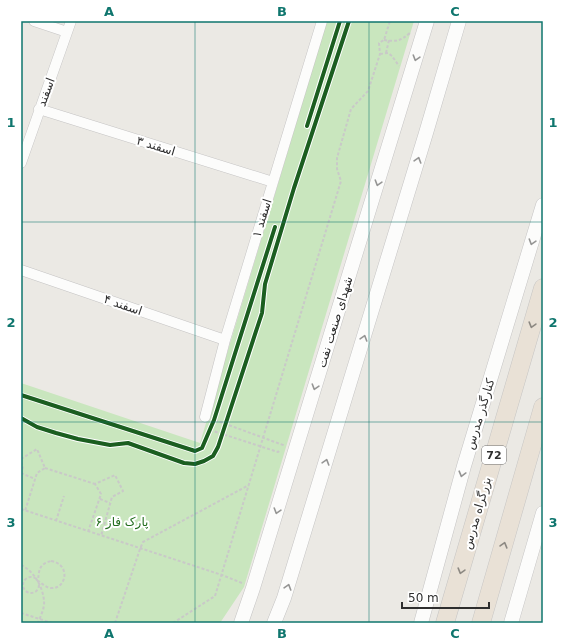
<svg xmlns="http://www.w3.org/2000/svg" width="564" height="644" viewBox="0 0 564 644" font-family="'DejaVu Sans','Noto Naskh Arabic',sans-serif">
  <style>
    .green { fill: #c9e6be }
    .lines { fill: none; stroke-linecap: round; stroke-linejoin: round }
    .street-casing { stroke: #c5c4c4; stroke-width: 11 }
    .secondary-casing { stroke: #c5c4c4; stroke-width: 15 }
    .highway-casing { stroke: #c6c5c4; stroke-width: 19 }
    .path { stroke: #c9c9c8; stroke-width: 2; stroke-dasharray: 3 2; stroke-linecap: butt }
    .street { stroke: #fcfcfb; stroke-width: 10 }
    .secondary { stroke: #fcfcfb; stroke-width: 14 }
    .highway { stroke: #e9e1d6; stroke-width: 18 }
    .cycleway-casing { stroke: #fff; stroke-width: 6 }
    .cycleway { stroke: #1b5e20; stroke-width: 4 }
    .oneway { stroke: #959594 }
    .oneway2 { stroke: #8c8882 }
    .grid { fill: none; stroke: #0f766e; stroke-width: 1; stroke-opacity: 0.55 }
    .labels { text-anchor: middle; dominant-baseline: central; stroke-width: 4; stroke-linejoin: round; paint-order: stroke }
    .shield { fill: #fff; stroke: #6d6d6d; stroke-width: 1 }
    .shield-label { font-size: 11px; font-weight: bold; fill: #2e2e2e }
    .street-label { font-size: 12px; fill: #2e2e2e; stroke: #fff }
    .park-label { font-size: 12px; fill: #226c1d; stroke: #fff }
    .neatline { fill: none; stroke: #0f766e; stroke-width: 1.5 }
    .grid-label { font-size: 13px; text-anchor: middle; font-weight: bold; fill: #0f766e }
  </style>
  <rect width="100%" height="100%" fill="#ebe9e4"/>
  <path class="green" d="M327,21H414L244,587L220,623H21V383L200,443Z"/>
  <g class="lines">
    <g class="street-casing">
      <path id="street" d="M34,21L67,32
        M39,109L273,182
        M21,163L71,21
        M21,270L225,340
        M205,417L225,340L322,21"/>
    </g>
    <g class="secondary-casing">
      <path id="secondary" d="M241,623L253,588L427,21
        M274,623L284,598L426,133L459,21
        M421,623L464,466L543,205
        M511,623L543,513"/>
    </g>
    <g class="highway-casing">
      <path id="highway" d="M445,623L543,288
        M481,623L543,407"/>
    </g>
    <path class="path" d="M384,40C397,42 400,41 410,33
      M386,53L389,40
      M380,54L388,53L392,56L399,66
      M215,420L283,445V446
      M210,430L278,452L281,450
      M21,459L37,449L45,468L37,473L25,511
      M21,462L23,466L21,475
      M45,468L95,484
      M21,473L35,479
      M100,499L110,503
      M21,509L222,575L242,583
      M56,521L64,496
      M88,532L101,494L95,484L115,475L123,491L112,497L101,536
      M51,561C71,564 67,590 50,588C45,587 42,583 38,581C39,570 39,564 51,561Z
      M21,565C34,571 43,587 44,601C45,608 40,617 38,623
      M23 585a8 8 0 1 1 16 0a8 8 0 1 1-16 0Z
      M21,613L52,623
      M115,623L140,549L143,542L249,485
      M173,623L215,596L341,181L337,169V158L351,109L368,91L380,54L379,43L384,40L390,21"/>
    <use href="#street" class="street"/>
    <use href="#secondary" class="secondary"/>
    <use href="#highway" class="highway"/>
    <g class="cycleway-casing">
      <path id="cycleway" d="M307,126L340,21
        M21,395L195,451L202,448L214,420L275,227
        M21,418L37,427L56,433L78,439L110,445L128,443L184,463L195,464L204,461L213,456L218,447L262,313L265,284L294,188L349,21"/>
    </g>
    <use href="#cycleway" class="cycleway"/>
  </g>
  <defs><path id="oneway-chevron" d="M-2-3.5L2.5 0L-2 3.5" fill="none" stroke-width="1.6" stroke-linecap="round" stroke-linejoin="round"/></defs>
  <g class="oneway">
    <use href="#oneway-chevron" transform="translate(416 58) rotate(107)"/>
    <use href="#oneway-chevron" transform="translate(418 160) rotate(-73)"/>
    <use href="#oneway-chevron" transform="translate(378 183) rotate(107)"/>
    <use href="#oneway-chevron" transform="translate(532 242) rotate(107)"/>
    <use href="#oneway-chevron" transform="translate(364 338) rotate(-73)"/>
    <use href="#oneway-chevron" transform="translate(315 387) rotate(107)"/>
    <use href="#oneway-chevron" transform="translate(326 462) rotate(-73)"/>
    <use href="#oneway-chevron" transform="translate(462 474) rotate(105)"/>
    <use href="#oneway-chevron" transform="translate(277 511) rotate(107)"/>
    <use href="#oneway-chevron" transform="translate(288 587) rotate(-73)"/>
  </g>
  <g class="oneway2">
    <use href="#oneway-chevron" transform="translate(532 325) rotate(106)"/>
    <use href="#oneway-chevron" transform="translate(504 545) rotate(-74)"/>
    <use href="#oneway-chevron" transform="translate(461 571) rotate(106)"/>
  </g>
  <path class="grid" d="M195,21V623M369,21V623M21,222H543M21,422H543"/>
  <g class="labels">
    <rect class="shield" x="482" y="446" width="24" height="18" rx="3"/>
    <g class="shield-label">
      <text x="494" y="455">72</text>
    </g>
    <g class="street-label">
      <text transform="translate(46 92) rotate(-70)">اسفند</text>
      <text transform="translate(156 146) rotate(17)">اسفند ۳</text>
      <text transform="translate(262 218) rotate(-73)">اسفند ۱</text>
      <text transform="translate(123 305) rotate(19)">اسفند ۴</text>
      <text transform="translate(335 322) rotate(-73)">شهدای صنعت نفت</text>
      <text transform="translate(480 414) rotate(-73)">کنارگذر مدرس</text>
      <text transform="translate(477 513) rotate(-74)">بزرگراه مدرس</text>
    </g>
    <g class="park-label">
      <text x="122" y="522">پارک فاز ۶</text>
    </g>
  </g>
  <rect width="564" height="644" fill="none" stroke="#ffffff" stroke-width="44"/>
  <path d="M402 602v6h87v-6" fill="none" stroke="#2e2e2e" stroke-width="2"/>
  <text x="408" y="602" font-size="12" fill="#2e2e2e" stroke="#ffffff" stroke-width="3" paint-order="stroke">50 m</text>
  <rect x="22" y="22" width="520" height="600" class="neatline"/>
  <g class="grid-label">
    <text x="109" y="16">A</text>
    <text x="282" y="16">B</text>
    <text x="455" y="16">C</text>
    <text x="11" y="127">1</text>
    <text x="553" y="127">1</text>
    <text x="11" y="327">2</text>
    <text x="553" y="327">2</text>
    <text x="11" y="527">3</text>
    <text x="553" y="527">3</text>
    <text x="109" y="638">A</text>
    <text x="282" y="638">B</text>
    <text x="455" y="638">C</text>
  </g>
</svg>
